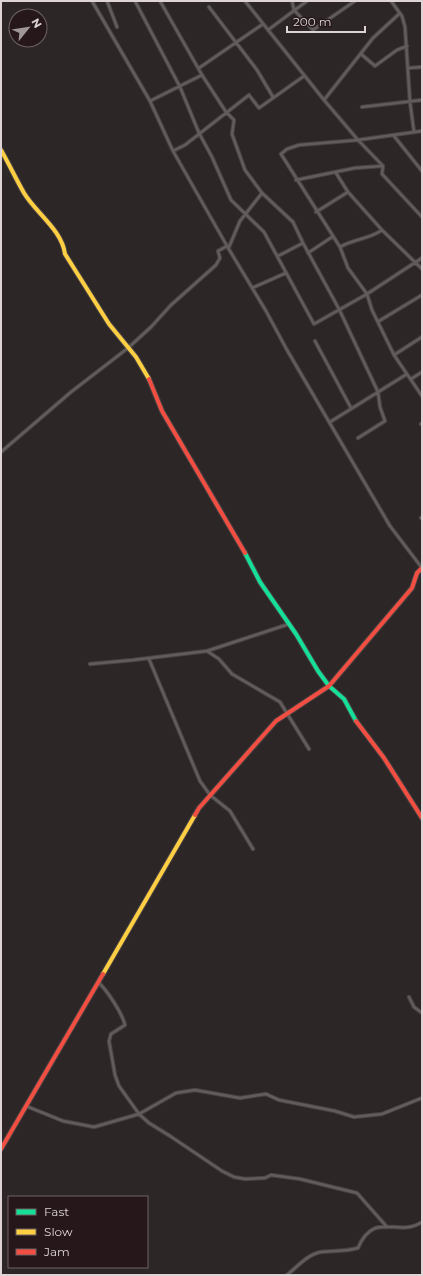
<svg xmlns="http://www.w3.org/2000/svg" width="423" height="1276" viewBox="0 0 423 1276" font-family="Montserrat,sans-serif">
  <style>
    .lines { fill: none; stroke-linecap: round; stroke-linejoin: round }
    .street-casing { stroke: #484243; stroke-width: 4.5 }
    .fast-casing { stroke: #484243; stroke-width: 6 }
    .slow-casing { stroke: #484243; stroke-width: 6 }
    .jam-casing { stroke: #484243; stroke-width: 6 }
    .street { stroke: #625c5d; stroke-width: 2.5 }
    .fast { stroke: #16e098; stroke-width: 4 }
    .slow { stroke: #ffcf43; stroke-width: 4 }
    .jam { stroke: #f24e42; stroke-width: 4 }
  </style>
  <rect width="100%" height="100%" fill="#2c2626"/>
  <g class="lines">
    <g class="street-casing">
      <path id="street" d="M92,1L150,101L173,151L227,246L266,311L287,350L390,526L422,568
        M107,1L117,27
        M135,1L180,87L199,133L212,157L231,200L264,232L314,324L367,294L422,258
        M160,1L202,75L226,112L234,120L232,134L245,170L262,193L293,222L303,243L339,309L378,392L380,407L385,421L358,438
        M245,1L324,100L358,140L383,166L382,174L422,217
        M292,1L294,10L313,30L355,1
        M391,1L402,16L405,27L410,102L414,132
        M209,7L257,70L273,97
        M268,30L307,1
        M361,54L375,66L397,50L407,46
        M199,68L263,24
        M409,68L422,67
        M324,100L373,38L399,14
        M150,101L202,75
        M362,107L422,100
        M422,131L358,140L299,145L287,149L281,154L340,247L348,268L367,294L372,310L394,355L422,396
        M394,136L422,171
        M173,151L185,145L249,95L259,108L304,76
        M336,173L348,192L382,230L422,269
        M296,180L355,168L382,166
        M316,212L348,192
        M229,247L240,221L262,193
        M340,247C353,239 370,239 382,230
        M308,253L332,237
        M278,256L303,243
        M252,288L286,273
        M379,321L422,295
        M315,341L351,408
        M394,355L422,337
        M411,379L422,372
        M330,422L407,374
        M421,424L422,423
        M1,452L71,392L128,348L151,327L171,305L216,265L220,258L218,251L227,246
        M421,518L422,517
        M207,651L219,659L232,674L280,702L309,749
        M149,659L200,781L210,795L230,811L253,849
        M90,664L133,660L207,651L289,624
        M98,982C107,990 122,1013 125,1025L111,1034L109,1041L115,1075L119,1086L139,1114L149,1123L170,1136L222,1171L234,1177L245,1179L265,1178L271,1175L300,1179L357,1193L387,1227
        M409,997L414,1007L422,1013
        M26,1106L63,1121L94,1127L139,1114L176,1093L195,1090L240,1098L266,1094L279,1100L335,1111L354,1117L382,1114L422,1098
        M287,1275C297,1267 308,1254 321,1252C333,1250 345,1252 358,1248C374,1210 398,1238 422,1222"/>
    </g>
    <g class="fast-casing">
      <path id="fast" d="M245,553L260,582L296,634L318,671L329,686L344,699L356,721"/>
    </g>
    <g class="slow-casing">
      <path id="slow" d="M1,150C9,164 16,179 24,193C36,213 62,230 65,254L109,324L136,357L149,379
        M103,974L195,815"/>
    </g>
    <g class="jam-casing">
      <path id="jam" d="M149,379L162,411L245,553
        M356,721L384,758L422,818
        M195,815L199,808L276,721L329,686L412,588L417,573L422,568
        M1,1149L103,974"/>
    </g>
    <use href="#street" class="street"/>
    <use href="#fast" class="fast"/>
    <use href="#slow" class="slow"/>
    <use href="#jam" class="jam"/>
  </g>
  <rect width="423" height="1276" fill="none" stroke="#ded4d5" stroke-width="4"/>
  <rect x="8" y="1196" width="140" height="72" fill="#26181a" stroke="#706365"/>
  <rect x="16" y="1209" width="20" height="6" fill="#16e098" stroke="#706365"/>
  <text x="44" y="1216" font-size="12" fill="#ded4d5">Fast</text>
  <rect x="16" y="1229" width="20" height="6" fill="#ffcf43" stroke="#706365"/>
  <text x="44" y="1236" font-size="12" fill="#ded4d5">Slow</text>
  <rect x="16" y="1249" width="20" height="6" fill="#f24e42" stroke="#706365"/>
  <text x="44" y="1256" font-size="12" fill="#ded4d5">Jam</text>
  <g transform="translate(28 28) rotate(60)"><circle r="19" fill="#26181a" stroke="#706365"/>
  <path d="M0-3L7 15L0 10L-7 15Z" fill="#a09798"/>
  <text y="-6" font-size="11" font-weight="bold" text-anchor="middle" fill="#ded4d5">N</text>
  </g>
  <path d="M287 26v6h78v-6" fill="none" stroke="#ded4d5" stroke-width="2"/>
  <text x="293" y="26" font-size="12" fill="#ded4d5" stroke="#26181a" stroke-width="3" paint-order="stroke">200 m</text>
</svg>
